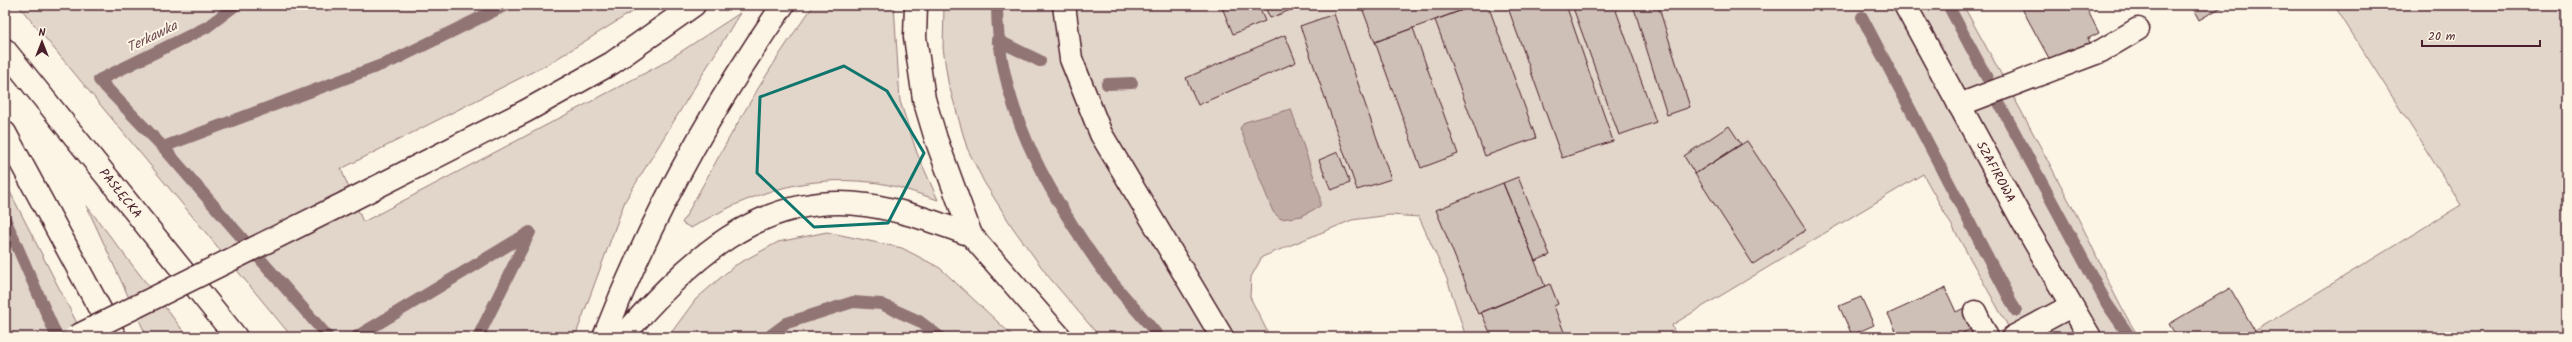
<svg xmlns="http://www.w3.org/2000/svg" width="2572" height="342" viewBox="0 0 2572 342" font-family="Kalam,sans-serif">
  <style>
    .green { fill: #e2d5ca; stroke: #967a7a }
    .water { fill: #c0aca5; stroke: #917474 }
    .lines { fill: none; stroke-linecap: round; stroke-linejoin: round }
    .stream { stroke: #917474; stroke-width: 12 }
    .building { fill: #cfc0b7; stroke: #4a1f2b }
    .minor-casing { stroke: #4a1f2b; stroke-width: 25 }
    .major-casing { stroke: #4a1f2b; stroke-width: 25 }
    .highway-casing { stroke: #4a1f2b; stroke-width: 25 }
    .minor { stroke: #fcf5e5; stroke-width: 22 }
    .major { stroke: #fcf5e5; stroke-width: 22 }
    .highway { stroke: #fcf5e5; stroke-width: 22 }
    .highway-bridge-casing { stroke: #4a1f2b; stroke-width: 25; stroke-linecap: butt }
    .highway-bridge { stroke: #fcf5e5; stroke-width: 22 }
    .marked { fill: none; stroke: #0f766e; stroke-width: 3; stroke-linejoin: round }
    .labels { text-anchor: middle; dominant-baseline: central; stroke-width: 4; stroke-linejoin: round; paint-order: stroke }
    .street-label { font-size: 13px; fill: #4a1f2b; stroke: #fcf5e5 }
    .water-label { font-size: 14px; font-style: italic; fill: #6d4950; stroke: #fcf5e5 }
  </style>
  <rect width="100%" height="100%" fill="#fcf5e5"/>
  <filter id="ink" filterUnits="userSpaceOnUse"><feTurbulence type="fractalNoise" baseFrequency=".025" numOctaves="2"/><feDisplacementMap in="SourceGraphic" scale="8" xChannelSelector="R" yChannelSelector="G"/><feConvolveMatrix kernelMatrix="1 2 1 2 8 2 1 2 1" color-interpolation-filters="sRGB"/></filter>
  <g filter="url(#ink)">
    <path class="green" d="M18,5H643L550,63L341,169L363,222L662,64L740,13L625,201L575,337H292Z
      M814,5H894L900,101L917,153L938,200C916,193 893,184 870,182C801,175 749,194 691,228L682,223C723,149 763,73 814,5Z
      M944,5H1963C2002,75 2040,145 2077,216C2098,256 2114,300 2139,337H2014L1923,174L1672,325L1676,337H1466L1447,279L1419,217L1390,215L1352,220L1262,257L1251,277L1250,297L1270,337H1100L1048,276L1013,228L984,182L967,148L948,82L943,48Z
      M2334,5H2567V337H2245L2461,205Z
      M5,182L84,337H5Z
      M86,205L188,337H147Z
      M827,232L902,248L940,268L1014,337H668L696,299L734,266L778,242Z"/>
    <path class="water" d="M1291,109L1320,195V206L1302,216L1281,219L1273,212L1240,128L1245,122Z"/>
    <g class="lines">
      <path class="stream" d="M997,5C997,103 1044,186 1099,265C1117,290 1140,313 1159,337
        M1948,5L1987,78
        M1862,17L2016,311
        M997,40L1040,61
        M1107,84L1132,83
        M1999,103L2107,304L2130,337
        M163,147L99,80L207,27L236,5
        M5,219L57,337
        M328,337L163,147L392,61L506,5
        M356,337L530,232L478,337
        M768,337L787,323L853,302L881,304L919,321L940,337"/>
    </g>
    <path class="building" d="M1221,5H1258L1265,21L1233,34Z
      M1264,5H1291L1293,9L1270,18Z
      M1371,5H1476L1375,42L1362,8Z
      M1476,5H1488L1536,138L1485,156L1435,20Z
      M1507,5H1566L1613,141L1562,158Z
      M1572,5H1614L1656,122L1619,135Z
      M1633,5H1658L1690,107L1667,115Z
      M2020,5H2085L2099,33L2087,39L2092,47L2076,56L2072,48L2050,60Z
      M2191,5H2225L2199,20Z
      M1334,14L1391,179L1357,190L1300,26Z
      M1413,28L1458,154L1421,168L1375,42Z
      M1285,35L1296,62L1198,105L1186,78Z
      M1729,126L1741,144L1695,174L1684,156Z
      M1747,141L1806,230L1753,264L1695,174Z
      M1338,152L1350,183L1331,190L1319,160Z
      M1518,177L1550,255L1535,261L1503,183Z
      M1503,183L1545,286L1478,314L1436,210Z
      M1550,284L1558,304L1554,306L1566,337H1492L1481,312Z
      M1945,288L1956,312L1964,308L1973,328L1963,333L1965,337H1899L1888,314Z
      M2230,288L2255,331L2244,337H2177L2169,324Z
      M1861,297L1874,325L1852,335L1839,306Z"/>
    <g class="lines">
      <g class="minor-casing">
        <g id="minor">
          <path d="M1064,5L1071,59L1101,134L1222,337"/>
          <path id="s1" d="M1905,5L2023,222L2090,337"/>
          <path d="M1959,105L2101,51L2138,29"/>
          <path d="M1975,312L1987,337"/>
          <path d="M2013,337L2071,306"/>
        </g>
      </g>
      <g class="major-casing">
        <g id="major">
          <path id="s2" d="M5,50L236,337"/>
        </g>
      </g>
      <g class="highway-casing">
        <path id="highway" d="M916,5L915,37L924,99L936,139L971,235L1060,337
          M5,133L115,337
          M347,202L526,111L612,63L694,5
          M604,337C650,219 711,109 783,5
          M622,337C687,263 759,190 866,205C903,210 937,223 971,235"/>
      </g>
      <use href="#minor" class="minor"/>
      <use href="#major" class="major"/>
      <use href="#highway" class="highway"/>
      <g class="highway-bridge-casing">
        <path id="highway-bridge" d="M75,337L347,202"/>
      </g>
      <use href="#highway-bridge" class="highway-bridge"/>
    </g>
  </g>
  <path class="marked" d="M844,66L887,91L924,153L888,223L814,227L757,173L760,97Z"/>
  <g class="labels">
    <g class="street-label">
      <text stroke="none"><textPath href="#s1" startOffset="190">SZAFIROWA</textPath></text>
      <text stroke="none"><textPath href="#s2" startOffset="184">PASŁĘCKA</textPath></text>
    </g>
    <g class="water-label">
      <text transform="translate(152 37) rotate(-26)">Terkawka</text>
    </g>
  </g>
  <rect width="2572" height="342" fill="none" stroke="#fcf5e5" stroke-width="20"/>
  <rect x="10" y="10" width="2552" height="322" fill="none" stroke="#4a1f2b" stroke-width="1.5" filter="url(#ink)"/>
  <g transform="translate(42 42)" stroke="#fcf5e5" stroke-width="3" paint-order="stroke">
  <path d="M0-3L7 15L0 10L-7 15Z" fill="#4a1f2b"/>
  <text y="-6" font-size="11" font-weight="bold" text-anchor="middle" fill="#4a1f2b">N</text>
  </g>
  <path d="M2422 40v6h118v-6" fill="none" stroke="#4a1f2b" stroke-width="2"/>
  <text x="2428" y="40" font-size="12" fill="#4a1f2b" stroke="#fcf5e5" stroke-width="3" paint-order="stroke">20 m</text>
</svg>
